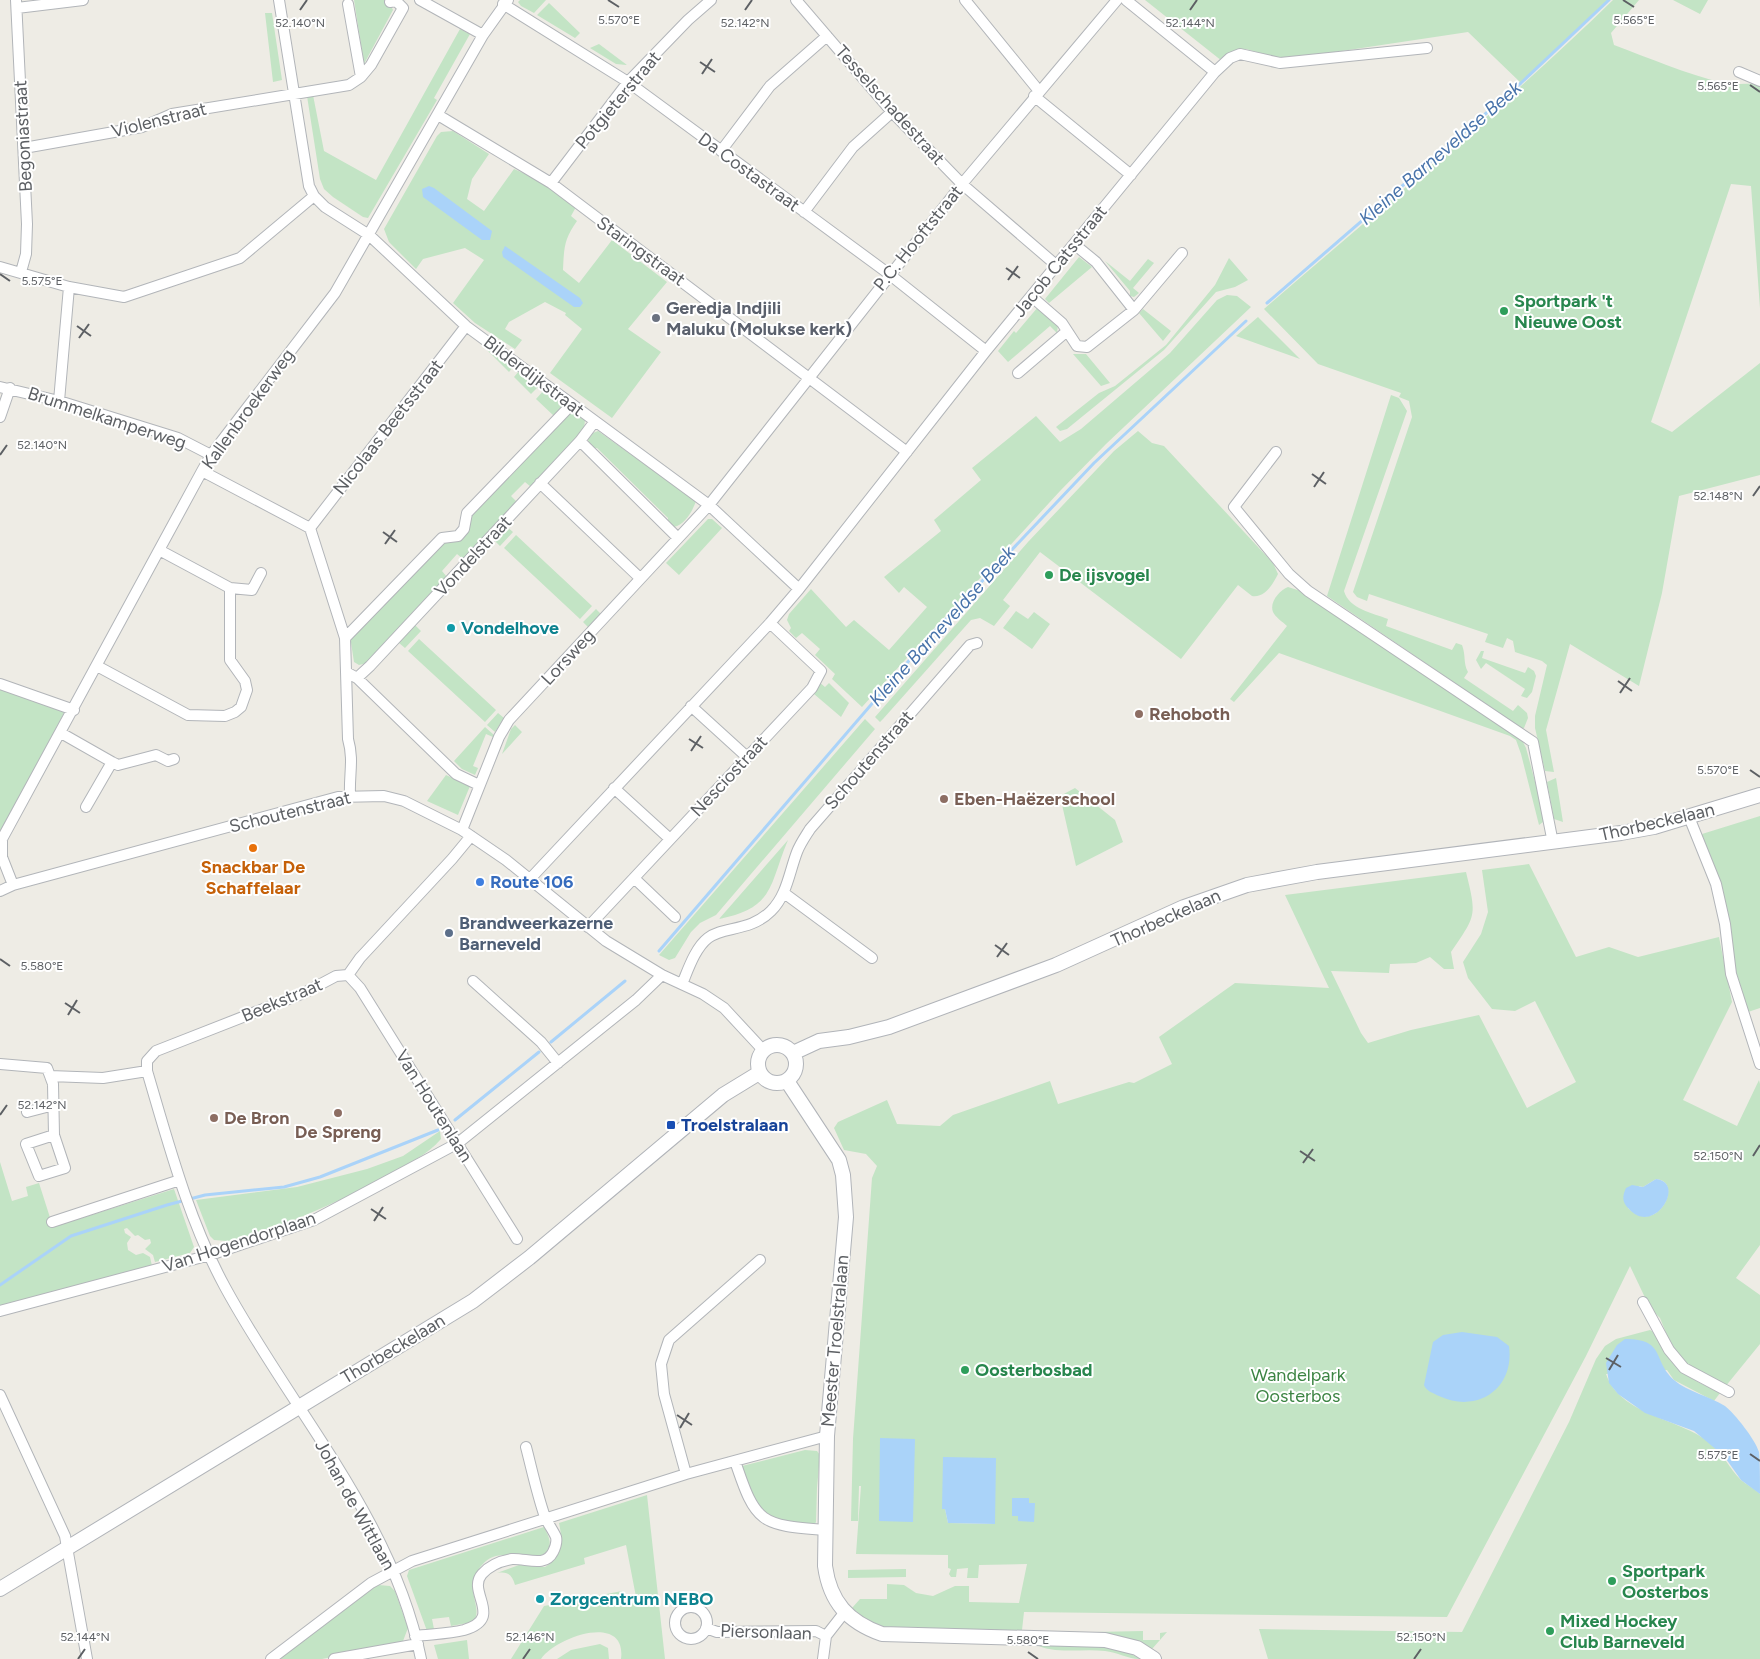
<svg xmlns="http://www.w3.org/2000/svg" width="1760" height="1659" viewBox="0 0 1760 1659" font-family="Figtree,sans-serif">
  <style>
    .green { fill: #c3e4c5; fill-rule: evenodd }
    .water { fill: #aad3f9 }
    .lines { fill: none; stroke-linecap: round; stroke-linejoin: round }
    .stream { stroke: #aad3f9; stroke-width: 3 }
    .street-casing { stroke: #b2b5b9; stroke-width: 12 }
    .secondary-casing { stroke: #b1b4b9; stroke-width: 16 }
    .street { stroke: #fff; stroke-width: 10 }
    .secondary { stroke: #fff; stroke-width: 14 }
    .ticks { fill: none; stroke: #5d6064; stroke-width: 2 }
    .leisure-dot { fill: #2e9e5b; stroke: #fff; stroke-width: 2 }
    .worship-dot { fill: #6b7280; stroke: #fff; stroke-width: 2 }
    .culture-dot { fill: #0f9aa8; stroke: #fff; stroke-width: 2 }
    .education-dot { fill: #8d6e63; stroke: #fff; stroke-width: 2 }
    .food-dot { fill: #e8710a; stroke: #fff; stroke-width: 2 }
    .shop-dot { fill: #3f7fe0; stroke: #fff; stroke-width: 2 }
    .service-dot { fill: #5c6f8a; stroke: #fff; stroke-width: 2 }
    .transit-dot { fill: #1a4fb4; stroke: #fff; stroke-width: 2 }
    .labels { text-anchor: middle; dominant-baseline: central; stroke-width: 4; stroke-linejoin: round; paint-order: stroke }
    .street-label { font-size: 18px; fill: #5d6064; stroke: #fff }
    .leisure-label { font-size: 18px; font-weight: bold; fill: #27864d; stroke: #fff; text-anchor: start }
    .worship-label { font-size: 18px; font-weight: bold; fill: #5b616d; stroke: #fff; text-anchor: start }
    .culture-label { font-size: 18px; font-weight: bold; fill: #0d838f; stroke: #fff; text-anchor: start }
    .education-label { font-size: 18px; font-weight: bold; fill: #785e54; stroke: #fff; text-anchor: start }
    .food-label { font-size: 18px; font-weight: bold; fill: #c56008; stroke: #fff }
    .shop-label { font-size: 18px; font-weight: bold; fill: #366cbe; stroke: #fff; text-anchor: start }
    .service-label { font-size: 18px; font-weight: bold; fill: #4e5e75; stroke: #fff; text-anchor: start }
    .transit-label { font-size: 18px; font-weight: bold; fill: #164399; stroke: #fff; text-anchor: start }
    .park-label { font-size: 18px; fill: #3c8443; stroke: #fff }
    .water-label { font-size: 19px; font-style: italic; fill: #4873aa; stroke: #fff }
    .ticks-label { font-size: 12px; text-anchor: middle; fill: #5d6064; stroke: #fff; stroke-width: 4; stroke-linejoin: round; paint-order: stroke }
  </style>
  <rect width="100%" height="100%" fill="#eeece5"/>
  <path class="green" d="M354,0H388L393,10L364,64Z
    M520,0H546L534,13L521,6L518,2Z
    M1145,0H1610L1521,83L1468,32L1302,57L1281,59L1246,49L1238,50L1222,61Z
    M1613,0H1639L1611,33L1614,45C1649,58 1686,74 1723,83C1736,86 1748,81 1760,86V308L1751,186L1731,184L1651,422L1672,432L1760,363V475L1679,496L1662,593L1639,686L1570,644L1546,730L1554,772L1545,771L1535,728V716L1547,665L1542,661L1515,652L1513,641L1507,638L1503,648L1485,642L1488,634L1369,594L1367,601L1357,597L1353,592L1412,417L1409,401L1399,397L1401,393L1318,364L1264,309C1382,207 1502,108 1613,0Z
    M1673,0H1708L1700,14Z
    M549,3L580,33L575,38L537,15Z
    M265,13H272L282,80L273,82Z
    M460,29L470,34L434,98L437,100L368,218L363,217L333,197L324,189L320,179L307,96L313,95L324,151L376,180Z
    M599,44L627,65L616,64L590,48Z
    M453,131L489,154L472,179L467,199L484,211L514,169L537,179L576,207L571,216L577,221C564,239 564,248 563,270L579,283L612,240L667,282L628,329L661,352L612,418L550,373L582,329L565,315L566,313L545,302L509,322L505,329L522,340L515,349L475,323L453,303L484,260L465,248L423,259L416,269L389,242L384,229L437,136L441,132Z
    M1079,257L1092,267L1049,303L1045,299Z
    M1229,258L1248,280L1235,287L1216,292L1164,350L1067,429L1060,431L1056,427L1099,393L1115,386L1166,345L1215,285Z
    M1148,259L1154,263L1133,288L1139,293L1134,297L1130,296V291L1105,261L1130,281Z
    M1227,295L1237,296L1251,307L1106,444L1060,491L862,707L832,679L835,674L815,655L820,649L802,633L796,638L789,631L791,628L787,620L789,614L811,589L846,627L854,620L889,650L927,607L904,587L899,593L884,577L941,531L934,520L981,480L972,468L1036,416L1060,442L1081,429L1170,353L1217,300Z
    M1038,307L1058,325L1057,333L1050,326L1008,362L998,351L1014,331L1016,333Z
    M1143,309L1171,331L1163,341L1139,313Z
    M1258,317L1300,359L1236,336Z
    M476,339L513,367L509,372Z
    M1073,354H1086L1110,383L1101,386Z
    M519,371L539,386L531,394L514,377Z
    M544,390L565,405L554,416L536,399Z
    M1391,395L1399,398L1407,411L1344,591C1349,609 1373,613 1388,619L1386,626L1452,650L1456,643L1462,645C1466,655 1463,663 1468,672L1464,678L1513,711L1518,705L1527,713L1528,718L1524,728H1521L1327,596Z
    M574,412L585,420L584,429L531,487L525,482L511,496L517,502L463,559L457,554L442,571L447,577L367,663L359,665L354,662L350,636L442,541L455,539L470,513L566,414Z
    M598,431L696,501C693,510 685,525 674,527L668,523V518L597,448H591L588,440L593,433Z
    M1138,431L1152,443L1164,446L1273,563L1278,574C1273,584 1265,598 1252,596L1238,585L1181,659L1040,552L1003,600L1010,606L994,626L980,618L971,620L883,719L880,722L875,717L1028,542L1114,451Z
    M708,519H712L722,528L679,575L666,563Z
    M507,527L513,532L500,546L494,540Z
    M516,535L592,606L580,619L504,548Z
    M1288,587L1307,593L1520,736L1526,748L1544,815L1543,822L1539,825L1521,754L1516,740L1510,736L1279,653L1234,702L1230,699L1287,626C1283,622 1275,617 1273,612C1269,602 1280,590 1288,587Z
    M596,609L601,614L588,627L583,622Z
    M1016,611L1028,619L1034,612L1050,624L1032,649L1003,628Z
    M415,625L421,631L405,648L399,643Z
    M419,639L496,710L485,722L408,651Z
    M1481,651H1484L1482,658L1525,673L1528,667L1534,671L1536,676L1532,692L1527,698L1521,696L1525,689L1486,663L1481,669L1476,660Z
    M819,682L825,687L829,683L849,703L841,717L814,694Z
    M0,688L65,711L0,835Z
    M498,713L504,718L495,732L487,725Z
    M865,719L875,729L716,915L700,923L691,932L675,958L669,960L659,955Z
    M515,725L522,732L502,754L511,729Z
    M485,727L494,735L493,737L486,734L473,766L478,768L475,775L462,769L454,761Z
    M446,775L470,786L458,815L427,801Z
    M1556,778L1563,822L1554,819L1547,782Z
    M1075,788L1115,820L1123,842L1076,866L1060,796Z
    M1760,816V1008L1745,1013L1738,990L1724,896L1702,834Z
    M788,840C769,885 775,908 719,919Z
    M1529,864L1576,957L1609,947L1638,957L1719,937L1732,1002L1683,1100L1737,1126L1759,1080L1760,1084V1245L1736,1278L1760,1295V1344L1725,1387L1686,1365L1673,1350L1660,1318L1650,1308L1630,1266L1586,1356L1447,1617L1024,1612L1022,1630L1019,1633L884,1628L861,1616L852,1608L860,1599H887V1584L904,1585L916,1593L933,1596L955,1586H969V1602L1019,1603L1027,1564L979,1565L978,1578H967L968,1568L957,1569L956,1577H951L949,1574L951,1569L948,1568V1555L856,1554L861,1486H859L858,1521H851L853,1439L872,1178L877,1166L866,1154L844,1150L834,1128L838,1122L887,1100L897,1124L940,1126L953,1115L1050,1081L1058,1104L1129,1082L1134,1083L1172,1064L1159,1037L1235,983L1329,988L1285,895L1466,872C1477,917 1476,915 1451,952L1454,969H1444L1430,957L1416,963L1390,964L1389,973L1331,971L1361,1033L1368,1043L1411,1030L1479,1015L1527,1108L1576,1082L1535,1001L1515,1011L1492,1009L1468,978L1463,962L1481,934L1488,912L1482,870ZM1656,1179C1685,1181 1657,1237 1628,1208L1639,1186L1643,1187ZM945,1509L994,1524L948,1523Z
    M440,1131L441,1139C427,1155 409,1163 391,1173C339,1203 285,1225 229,1244L227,1241L214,1240L210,1236L196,1200L297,1187L367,1169L403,1156Z
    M0,1162L12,1201L28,1196L26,1187L39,1183L53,1227L174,1189L194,1247L190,1253L155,1262L153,1255L145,1249L151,1243L150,1239L145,1240L138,1235L135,1236L127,1228L124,1229L125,1233L131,1237L127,1243L128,1250L136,1255L143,1253L150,1257L152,1266L0,1307Z
    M1650,1330C1662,1336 1668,1360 1680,1370C1691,1380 1707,1386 1720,1393L1714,1401L1674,1380L1667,1370L1606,1374C1620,1415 1678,1418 1709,1442C1723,1452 1729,1469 1741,1480C1747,1485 1754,1488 1760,1494V1659H1268L1259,1629L1462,1632L1569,1422L1596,1359L1605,1346L1616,1339Z
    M805,1450L817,1451L820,1455L817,1488L816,1522L814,1525C803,1524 789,1525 779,1521C757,1513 749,1485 742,1466Z
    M647,1495L665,1659H621C627,1612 556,1637 541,1659H511L544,1606L622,1591L625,1604L637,1602L626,1545L584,1558L585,1564L515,1585C512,1575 508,1571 497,1573L519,1565L545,1567C563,1557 563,1542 559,1523Z
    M544,1527C549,1537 554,1545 544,1554C524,1564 500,1544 482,1565C461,1588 485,1608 473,1622L451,1626L449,1617L432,1619L434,1629L427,1631L407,1576L409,1570Z
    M906,1569V1577L848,1578V1570Z
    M378,1585L390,1586L395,1591L408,1628L403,1641L392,1645L322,1659H281L283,1653Z
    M1143,1631V1640H1160V1633L1167,1632L1152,1649C1119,1630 1081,1634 1044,1633Z
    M467,1640L469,1659H438L434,1645Z
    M600,1644L608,1648L609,1659H557L571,1650Z
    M1034,1644C1069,1645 1110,1640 1140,1659C1128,1659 1117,1652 1105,1651C1082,1648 1055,1655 1034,1644Z"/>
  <path class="water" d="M429,186L434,188L492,231L490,240H482L423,197L422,189Z
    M505,246L580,298L583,303L580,307H574L503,257L502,252Z
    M1656,1179C1687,1182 1654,1237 1629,1209C1622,1202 1622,1197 1626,1188L1632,1185L1643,1187Z
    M1462,1332L1497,1337L1509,1346C1515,1389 1477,1414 1439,1396C1433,1393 1426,1391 1424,1385L1433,1342L1443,1335Z
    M1625,1339C1666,1339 1652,1360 1674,1380C1688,1392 1709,1396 1725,1406C1735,1414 1755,1439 1759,1452C1760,1462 1760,1482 1760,1494L1741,1480L1724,1456L1694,1431L1645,1413L1618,1394L1609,1383L1606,1363L1617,1345Z
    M880,1438L915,1439L913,1522L879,1521Z
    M943,1457L996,1458L995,1524L948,1523L945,1509H942Z
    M1012,1498H1029V1503H1035L1034,1522L1018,1521V1516H1012Z"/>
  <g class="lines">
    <path class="stream" d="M1267,303L1521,83L1609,0
      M659,951L932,634L1094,463L1246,321
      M551,1042L625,981
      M455,1120L539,1052
      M0,1285L71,1236L167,1205L205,1195L284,1187L320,1177L438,1130"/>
    <g class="street-casing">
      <path id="street" d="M16,0L27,224L26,254L21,272
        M279,0L309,186L314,196L325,207L369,235L466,326L709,505L799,589
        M420,0L483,35
        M796,0L892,112L962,184L1056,265
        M965,0L1039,91
        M1126,0L1215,72
        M503,4L628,82L889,274L986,351
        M17,8L83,0
        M1739,72L1760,81
        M361,77L371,65L403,8L396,1L390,2
        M1034,96L1131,175
        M438,115L551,183L907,452
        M24,148L142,127L172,114L349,85L361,77L348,4
        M721,151L770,86L827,36
        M551,183L628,82L688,20L711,0
        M804,212L853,147L892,112
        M1074,244L1096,262L1134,310
        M0,267L69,287L124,297L240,258L314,196
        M1032,297L1062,323L1077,346L1087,347L1134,310L1182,253
        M1018,373L1066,332
        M0,387L59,401L178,438L211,455
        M59,401L69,287
        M0,417L10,388
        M580,441L678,538
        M1276,452L1234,507L1289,574L1308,591L1533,742L1553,843
        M202,471L310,528L345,638L348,739C354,760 349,774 350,795
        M540,483L640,578
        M310,528L466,326
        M230,588L252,590L261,573
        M345,638L442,538L458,536L464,529L467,513L572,404
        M97,666L188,715L225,716L235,712L241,707L247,690L245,681L230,660V588L161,551
        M346,672L357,678L370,666L580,441L595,421
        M357,678L456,774L479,785
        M0,684L74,710
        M691,706L747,757
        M61,733L112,762L86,807
        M112,762L118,765L156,755L168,761L174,759
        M614,788L670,839
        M1689,817L1716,884L1725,924L1731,974L1760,1064
        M462,830L499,737L509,720L709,505L962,184L1117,0
        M634,878L675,917
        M529,880L770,623L799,589L986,351L1215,72L1230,58L1240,54L1280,63L1427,48
        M13,885L2,857V839L202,471L211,455L335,293L483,35L508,0
        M0,891L13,885L338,797L384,796L404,801L462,830L506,860L606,941L662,975L703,994L724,1008L763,1050
        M784,893L872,958
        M588,927L812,688L821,671L770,623
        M348,975L336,976L304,993L156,1051L147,1061V1071C169,1145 188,1219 225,1287C291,1409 393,1519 421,1659
        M348,975L360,988L517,1239
        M348,975L360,958L452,859L471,836
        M473,981L541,1042L558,1063
        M682,984C688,970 695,948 708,938C723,926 750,932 771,911C787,895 789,873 797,852C800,844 805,837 810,829L970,645L977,643
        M0,1064L47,1068L53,1084L54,1135
        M50,1076L103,1078L147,1071
        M27,1112L54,1105
        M54,1135L65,1168L39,1176L26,1144Z
        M52,1222L180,1180
        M1643,1302L1669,1350L1684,1368L1729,1392
        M0,1311L210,1255L314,1220L458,1143L636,1000L662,975
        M0,1395L65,1536L87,1659
        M735,1461C756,1524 760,1525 826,1530
        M686,1474L664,1394L661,1364L669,1340L760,1260
        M675 1623a16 16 0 1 1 32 0a16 16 0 1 1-32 0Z
        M706,1628L717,1632L816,1631L826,1636
        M415,1636C431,1634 449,1634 464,1630C505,1618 466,1592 482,1574C490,1565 500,1561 512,1559C526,1558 545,1568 553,1552C555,1548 557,1541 556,1537C553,1530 548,1524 545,1517C537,1494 532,1470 526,1447
        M271,1659L371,1583L412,1561L686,1474L827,1436
        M334,1659L418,1644
        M823,1659L826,1636L844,1613"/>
    </g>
    <g class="secondary-casing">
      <path id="secondary" d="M758 1064a19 19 0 1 1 38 0a19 19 0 1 1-38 0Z
        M793,1053L819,1041L849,1037L889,1027L1056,965L1184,907L1247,885L1317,872L1621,833L1654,827L1760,795
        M787,1081L839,1160L843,1175L846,1217L827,1436L825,1566C830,1602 848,1622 882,1634L1105,1640L1137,1648L1154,1659
        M0,1589L473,1301L529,1258L723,1095L759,1073"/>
    </g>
    <use href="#street" class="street"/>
    <use href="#secondary" class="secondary"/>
  </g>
  <path class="ticks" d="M608,0L619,7M1623,0L1634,7M300,10L307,0M745,10L752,0M1190,10L1197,0M700,62L715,72M702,74L712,59M1750,85L1760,92M1006,268L1020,278M0,274L10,281M1008,280L1018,266M77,326L91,336M79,338L89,324M0,455L7,445M1312,474L1326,484M1314,487L1324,472M1753,496L1760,486M383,532L397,542M385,544L395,530M1618,681L1632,691M1620,693L1630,678M689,739L703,748M691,751L701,736M1750,770L1760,777M995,945L1009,955M997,957L1007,943M0,959L10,966M65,1003L80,1013M68,1015L77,1000M0,1115L7,1105M1300,1151L1315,1161M1753,1156L1760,1145M1303,1163L1313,1149M371,1209L386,1219M374,1221L383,1207M1606,1358L1621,1367M1609,1370L1618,1355M677,1415L692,1425M680,1428L689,1413M1750,1454L1760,1461M1028,1652L1038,1659M78,1659L85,1649M523,1659L530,1649M1414,1659L1421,1649"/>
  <g class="leisure-dot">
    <circle cx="1504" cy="311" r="5"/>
    <circle cx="1049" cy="575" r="5"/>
    <circle cx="965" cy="1370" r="5"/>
    <circle cx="1612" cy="1581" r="5"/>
    <circle cx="1550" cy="1631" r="5"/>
  </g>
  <circle class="worship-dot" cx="656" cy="318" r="5"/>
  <g class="culture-dot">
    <circle cx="451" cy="628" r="5"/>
    <circle cx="540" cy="1599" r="5"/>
  </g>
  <g class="education-dot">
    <circle cx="1139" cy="714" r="5"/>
    <circle cx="944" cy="799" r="5"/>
    <circle cx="338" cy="1113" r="5"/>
    <circle cx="214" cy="1118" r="5"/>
  </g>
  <circle class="food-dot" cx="253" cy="848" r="5"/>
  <circle class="shop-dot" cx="480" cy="882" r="5"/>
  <circle class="service-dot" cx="449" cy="933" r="5"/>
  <rect class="transit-dot" x="666" y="1120" width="10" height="10" rx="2.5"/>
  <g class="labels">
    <g class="street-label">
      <text transform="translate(618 100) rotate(-50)">Potgieterstraat</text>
      <text transform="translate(890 105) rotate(48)">Tesselschadestraat</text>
      <text transform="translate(159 120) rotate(-14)">Violenstraat</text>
      <text transform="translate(23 136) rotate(-93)">Begoniastraat</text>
      <text transform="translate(749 172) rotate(36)">Da Costastraat</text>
      <text transform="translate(918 238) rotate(-51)">P.C. Hooftstraat</text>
      <text transform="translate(641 251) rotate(36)">Staringstraat</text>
      <text transform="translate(1060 261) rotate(-51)">Jacob Catsstraat</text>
      <text transform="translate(534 376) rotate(37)">Bilderdijkstraat</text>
      <text transform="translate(248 409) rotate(-54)">Kallenbroekerweg</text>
      <text transform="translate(107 418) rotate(18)">Brummelkamperweg</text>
      <text transform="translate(388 427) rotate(-52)">Nicolaas Beetsstraat</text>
      <text transform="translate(473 556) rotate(-47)">Vondelstraat</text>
      <text transform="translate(568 657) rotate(-47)">Lorsweg</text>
      <text transform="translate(869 760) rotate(-49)">Schoutenstraat</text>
      <text transform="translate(729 776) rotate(-47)">Nesciostraat</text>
      <text transform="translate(290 812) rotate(-14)">Schoutenstraat</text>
      <text transform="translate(1657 822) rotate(-13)">Thorbeckelaan</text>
      <text transform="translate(1166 918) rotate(-24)">Thorbeckelaan</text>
      <text transform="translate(282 1000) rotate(-23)">Beekstraat</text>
      <text transform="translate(434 1106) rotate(58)">Van Houtenlaan</text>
      <text transform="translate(239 1242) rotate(-18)">Van Hogendorplaan</text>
      <text transform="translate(835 1341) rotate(-85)">Meester Troelstralaan</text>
      <text transform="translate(393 1349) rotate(-31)">Thorbeckelaan</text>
      <text transform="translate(355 1505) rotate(61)">Johan de Wittlaan</text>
      <text transform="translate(766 1632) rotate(2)">Piersonlaan</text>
    </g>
    <g class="leisure-label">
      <text x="1514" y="301">Sportpark 't<tspan x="1514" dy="21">Nieuwe Oost</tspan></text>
      <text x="1059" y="575">De ijsvogel</text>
      <text x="975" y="1370">Oosterbosbad</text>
      <text x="1622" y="1571">Sportpark<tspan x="1622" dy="21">Oosterbos</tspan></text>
      <text x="1560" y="1621">Mixed Hockey<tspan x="1560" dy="21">Club Barneveld</tspan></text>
    </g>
    <g class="worship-label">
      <text x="666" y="308">Geredja Indjili<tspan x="666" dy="21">Maluku (Molukse kerk)</tspan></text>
    </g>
    <g class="culture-label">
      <text x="461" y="628">Vondelhove</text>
      <text x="550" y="1599">Zorgcentrum NEBO</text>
    </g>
    <g class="education-label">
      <text x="1149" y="714">Rehoboth</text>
      <text x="954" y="799">Eben-Haëzerschool</text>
      <text x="224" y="1118">De Bron</text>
      <text x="338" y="1132" text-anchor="middle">De Spreng</text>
    </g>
    <g class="food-label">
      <text x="253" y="867">Snackbar De<tspan x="253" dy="21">Schaffelaar</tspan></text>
    </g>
    <g class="shop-label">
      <text x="490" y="882">Route 106</text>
    </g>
    <g class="service-label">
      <text x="459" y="923">Brandweerkazerne<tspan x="459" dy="21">Barneveld</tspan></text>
    </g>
    <g class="transit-label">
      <text x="681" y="1125">Troelstralaan</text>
    </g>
    <g class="park-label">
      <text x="1298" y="1375">Wandelpark<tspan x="1298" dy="21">Oosterbos</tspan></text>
    </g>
    <g class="water-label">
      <text transform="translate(1440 153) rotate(-41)">Kleine Barneveldse Beek</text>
      <text transform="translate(942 626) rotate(-48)">Kleine Barneveldse Beek</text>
    </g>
  </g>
  <g class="ticks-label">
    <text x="1634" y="24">5.565°E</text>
    <text x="619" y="24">5.570°E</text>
    <text x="745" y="27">52.142°N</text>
    <text x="300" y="27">52.140°N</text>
    <text x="1190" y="27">52.144°N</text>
    <text x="1718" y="90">5.565°E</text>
    <text x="42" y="285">5.575°E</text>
    <text x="42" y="449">52.140°N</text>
    <text x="1718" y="500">52.148°N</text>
    <text x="1718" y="774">5.570°E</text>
    <text x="42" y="970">5.580°E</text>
    <text x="42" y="1109">52.142°N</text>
    <text x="1718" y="1160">52.150°N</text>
    <text x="1718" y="1459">5.575°E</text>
    <text x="85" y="1641">52.144°N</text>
    <text x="530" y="1641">52.146°N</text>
    <text x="1421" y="1641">52.150°N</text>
    <text x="1028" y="1644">5.580°E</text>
  </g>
</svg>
